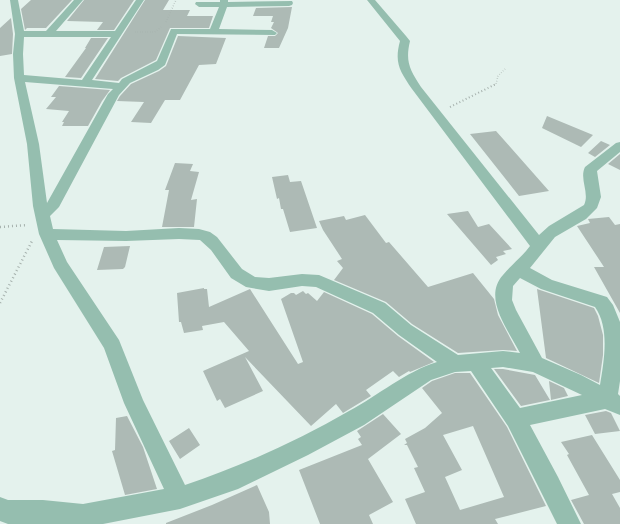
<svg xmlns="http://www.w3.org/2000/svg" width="620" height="524" viewBox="0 0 620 524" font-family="Poppins,sans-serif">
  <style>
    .building { fill: #adbab5; fill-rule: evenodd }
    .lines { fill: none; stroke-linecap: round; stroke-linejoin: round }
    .path-far2 { stroke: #a6b1ad; stroke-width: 1.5; stroke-dasharray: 0.5 2; stroke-linecap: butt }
    .path-far1 { stroke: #a6b1ad; stroke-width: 2; stroke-dasharray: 1 2.5; stroke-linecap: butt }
    .path { stroke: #a6b1ad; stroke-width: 2.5; stroke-dasharray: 1 3; stroke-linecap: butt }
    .minor { fill: #95beaf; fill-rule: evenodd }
  </style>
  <rect width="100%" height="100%" fill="#e4f2ed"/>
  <path class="building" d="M31,0H72L46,28H27L25,30L21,9Z
    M84,0H134L114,30H97L103,22L67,21Z
    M145,0H169L163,10H190L187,16H213L209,28H170L156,60L121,78L118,81L95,79Z
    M292,7L288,28L279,48H264L268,36H275L278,33L271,28L274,22H271L273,16H253L256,8Z
    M11,18L13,34L12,54L0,56V28Z
    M178,36L226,38L216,64L199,65L180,100H165L151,123L131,122L144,102L117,101L120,96L131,84L159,71L166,66Z
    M91,38H108L81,78L65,77L86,48H85Z
    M59,86L110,90L102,101L88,126H62L64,122H62L69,111L46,109L56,97H51Z
    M547,116L593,135L581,147L542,128Z
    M496,131L549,191L519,196L470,134Z
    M601,141L610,145L595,157L588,153Z
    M620,154V170L608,164Z
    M175,163L193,164L190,171L199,172L191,200L197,199L194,227H162L169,190H165Z
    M288,175L290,182L301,181L317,228L290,232L283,209H281L279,198L277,199L272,177Z
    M468,211L478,227L489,224L512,249L503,251L506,254L496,257L498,260L491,265L447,214Z
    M365,215L386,243L389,242L428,287L473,273L494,299L498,315L517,351L503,350L458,353L412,324L386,302L334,280L343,268L337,261L342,259L323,230L319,221L344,216L346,220Z
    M609,217L615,225L620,224V313L594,267H604L577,226L590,223L588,219Z
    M130,246L125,267L123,269L97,270L104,247Z
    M204,288V289H207L209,307L250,289L298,364L303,362L281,299L291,293H294L296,295L303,291L306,294L308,293L317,301L324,292L372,314L398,336L434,362L410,372L409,371L399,377L393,371L366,390L371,396L343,413L336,404L311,426L245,357L263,391L225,408L220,399L217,401L203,371L249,351L224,322L202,326L203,330L184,333L181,322H179L177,293Z
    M537,289L594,308L598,316L603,335V355L599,383L546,358Z
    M494,369H503L535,375L550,400L521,406Z
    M455,373H470L507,427L546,506L495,519L498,524H416L405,499L425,492L414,468L418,467L407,445H404L407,443L405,439L425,428L442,413L422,388L432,381ZM473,426L504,497L460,510L445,477L462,470L443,435Z
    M549,381L564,388L568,396L551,400Z
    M606,411L611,413L620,431L595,434L585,415Z
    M383,414L401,434L368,459L393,502L369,515L373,524H320L299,470L362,445L358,439L361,437L357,431Z
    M127,416L143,447L157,489L125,495L112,451L115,450L116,418Z
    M189,428L200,445L180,459L169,441Z
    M592,435L620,480V492L612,494L620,508V524H584L571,500L589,495L567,455L569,454L561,442Z
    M257,485L269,512L270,524H166V523L212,505Z"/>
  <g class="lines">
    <path class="path-far2" d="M166,22L176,0
      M135,32H155L161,27
      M494,85L496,84L498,76L506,68"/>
    <path class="path-far1" d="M450,107L496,84"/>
    <path class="path" d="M0,227L27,225
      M0,303L32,241"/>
    <path class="minor" d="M10,0H18L24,31H46L74,0H83L56,31H115L136,0H144L92,80L119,83L122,79L157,61L171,29H210L219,7H199L195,4L196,2H220V0H228V2L292,1L293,3L292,5L289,6L227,7L219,29L272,30L277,33L275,35L177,34L165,65L158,70L130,83L119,95L59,207L50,216L53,229L126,231L179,228L199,229L210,232L217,237L242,269L255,277L269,278L302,274L319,275L385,303L411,325L458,355L503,351L520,353C509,331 482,298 503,275C512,264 522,257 530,246L412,89C400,71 394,63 400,41L367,0H375L406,36L410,41C405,62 410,70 421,87L539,235L549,226L584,205C590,193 579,179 585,167L616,143L620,142V152L597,171L601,197L597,208L586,219L555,237L530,268L552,280L607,297L613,305L620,322V381L618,394L620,396V415L605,409L530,425L558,477L581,524H557L508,426L471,371L455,372L431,380L364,425L308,455L238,489L180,509L103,524H8L0,521V497L8,500H43L83,504L164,489L124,403L104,348L54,268L39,234L33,206L27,144L14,78L13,54L15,34ZM24,37H111L82,80L24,75L23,54ZM25,82L113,89L108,94L47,203L39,144ZM179,239L200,240L211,250L231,278L246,287L269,291L302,286L316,287L373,313L399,335L437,362C405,372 379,395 349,411C297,441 242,466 185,485L143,400L119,340L67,262L57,240L126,241ZM520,278L541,289L595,307C610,328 604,361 600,385L581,375L542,358L516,310L512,300L513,286ZM503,367L533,372L582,395L520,408L491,368Z"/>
  </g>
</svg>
